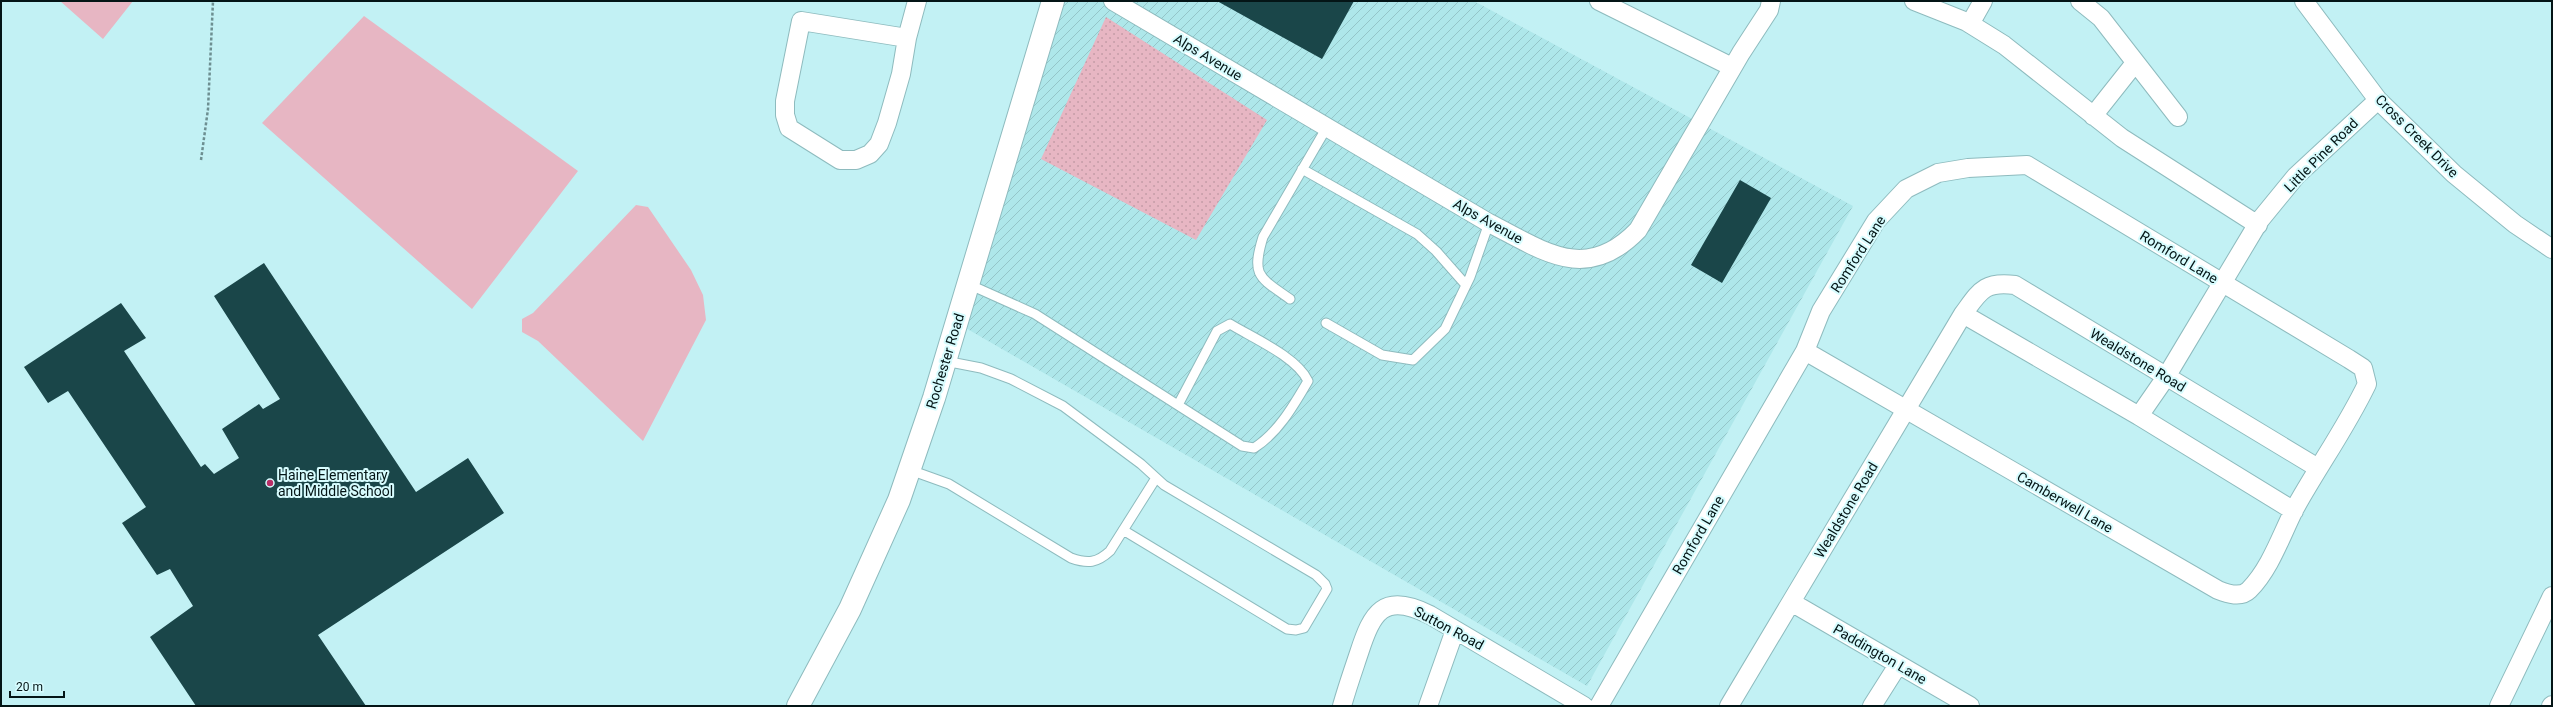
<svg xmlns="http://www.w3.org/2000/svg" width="2553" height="707" viewBox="0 0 2553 707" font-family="Roboto,sans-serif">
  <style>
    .industrial { fill: url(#industrial-furrows) }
    .grass { fill: #e7b6c3 }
    .park { fill: url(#park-dots) }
    .building { fill: #1a4649 }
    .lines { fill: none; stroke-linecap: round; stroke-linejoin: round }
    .lane-casing { stroke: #8ebbbe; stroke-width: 11 }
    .street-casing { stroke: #8ebbbe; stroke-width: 20 }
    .secondary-casing { stroke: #8ebbbe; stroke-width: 24 }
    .path { stroke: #6d8f91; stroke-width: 2.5; stroke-dasharray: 3 2; stroke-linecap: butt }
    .lane { stroke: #fff; stroke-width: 9 }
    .street { stroke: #fff; stroke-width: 18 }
    .secondary { stroke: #fff; stroke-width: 22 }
    .poi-dot { fill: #b82d66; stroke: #d7fcfe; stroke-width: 1.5 }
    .labels { text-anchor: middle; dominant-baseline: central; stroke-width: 4; stroke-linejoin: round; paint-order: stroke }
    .street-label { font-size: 14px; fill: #041516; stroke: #d7fcfe }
    .poi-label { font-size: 14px; fill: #041516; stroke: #d7fcfe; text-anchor: start }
  </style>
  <defs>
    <pattern id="industrial-furrows" width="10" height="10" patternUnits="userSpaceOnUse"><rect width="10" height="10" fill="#aee7ea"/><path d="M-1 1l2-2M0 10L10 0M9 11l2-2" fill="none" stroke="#94c5c8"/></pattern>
    <pattern id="park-dots" width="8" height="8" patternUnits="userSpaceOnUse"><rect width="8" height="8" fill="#e7b6c3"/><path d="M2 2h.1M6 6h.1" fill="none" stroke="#c49ca7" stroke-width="1.8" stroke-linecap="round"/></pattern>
  </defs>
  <rect width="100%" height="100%" fill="#c2f1f4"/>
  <path class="industrial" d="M1049,1H1474L1853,206L1587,686L957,323Z"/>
  <path class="grass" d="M60,1H133L103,39Z
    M364,16L578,171L472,309L262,123Z
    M636,205L648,207L691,270L703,295L706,320L643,441L538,341L522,332V319L533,313Z"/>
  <path class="park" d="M1106,17L1267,120L1196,240L1041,159Z"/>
  <path class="building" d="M1217,1H1354L1322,59Z
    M1740,180L1771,198L1722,283L1691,265Z
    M264,263L416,492L468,458L504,513L318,635L366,706H196L150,637L193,606L170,569L157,575L122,523L146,507L68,391L48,403L24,367L121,303L146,338L124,351L201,467L205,464L214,474L239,458L222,429L259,404L263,409L280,399L214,296Z"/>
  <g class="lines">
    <g class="lane-casing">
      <path id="lane" d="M1302,169L1417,234L1436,251L1466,285
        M968,284L1035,314L1242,446L1254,448C1278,433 1294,405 1308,381C1297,357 1253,338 1230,324L1217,331L1178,405
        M1290,299C1259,277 1251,276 1263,237L1327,127
        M1326,323L1382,355L1413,360L1445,329L1470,277L1489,223
        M945,361L981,368L1011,379L1063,406L1141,464L1164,485L1316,575L1325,584L1327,589L1304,628L1296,630L1287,629L1123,530
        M910,470L949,484L1071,558C1088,564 1097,563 1110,551L1156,478"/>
    </g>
    <g class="street-casing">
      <path id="street" d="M1113,1L1489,223C1544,251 1586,284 1638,230L1741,53L1769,10L1771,1
        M1599,1L1732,67
        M1914,1L1967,22L2004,45L2122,138L2258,225
        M2080,1L2101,18L2178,117
        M2304,1L2378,100L2454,174L2515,224L2552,249
        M1970,24L1983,1
        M907,38L801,21L785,101V115L789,128L840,160H856L870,154L879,144L887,123L901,74L907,38L917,1
        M2093,116L2135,63
        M1963,314L2139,416L2294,511
        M2139,416L2166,377L2260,220L2296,176L2378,100
        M1791,602L1970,706
        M1342,706C1347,688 1353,671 1359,653C1372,613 1383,591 1430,615L1584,706
        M1428,706L1455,630
        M1599,706L1805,351L1821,311L1876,221L1906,189L1938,173L1968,168L2027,165L2349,359L2363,368L2367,384C2346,428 2317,468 2294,510C2281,536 2270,569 2249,590C2241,598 2228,594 2218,590L1805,351
        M1729,706L1963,314C1980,291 1984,281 2015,285L2318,468
        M1872,706L1898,665
        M2499,706L2552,596
        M2551,706L2552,705"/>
    </g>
    <g class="secondary-casing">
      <path id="secondary" d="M798,706L850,609L899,500L934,398L1053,1"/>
    </g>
    <path class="path" d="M201,160L208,109L213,1"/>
    <use href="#lane" class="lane"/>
    <use href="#street" class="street"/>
    <use href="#secondary" class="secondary"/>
  </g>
  <circle class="poi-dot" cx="270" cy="483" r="4"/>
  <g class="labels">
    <g class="street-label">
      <text transform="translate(1208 57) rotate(31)">Alps Avenue</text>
      <text transform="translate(2417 136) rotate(45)">Cross Creek Drive</text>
      <text transform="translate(2321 155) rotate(-45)">Little Pine Road</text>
      <text transform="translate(1488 221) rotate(29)">Alps Avenue</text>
      <text transform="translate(1858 254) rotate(-57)">Romford Lane</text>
      <text transform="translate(2179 257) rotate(31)">Romford Lane</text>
      <text transform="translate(2138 360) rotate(31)">Wealdstone Road</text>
      <text transform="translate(945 361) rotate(-73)">Rochester Road</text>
      <text transform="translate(2065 502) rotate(30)">Camberwell Lane</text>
      <text transform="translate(1846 510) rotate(-59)">Wealdstone Road</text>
      <text transform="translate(1698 535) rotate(-60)">Romford Lane</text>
      <text transform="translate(1449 628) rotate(28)">Sutton Road</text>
      <text transform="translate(1880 654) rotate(30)">Paddington Lane</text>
    </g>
    <g class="poi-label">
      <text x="278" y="475">Haine Elementary<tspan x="278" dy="16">and Middle School</tspan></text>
    </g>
  </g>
  <rect width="2553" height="707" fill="none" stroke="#041516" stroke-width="4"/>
  <path d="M10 691v6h54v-6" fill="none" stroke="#041516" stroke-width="2"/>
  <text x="16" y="691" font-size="12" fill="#041516" stroke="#d7fcfe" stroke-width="3" paint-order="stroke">20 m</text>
</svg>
